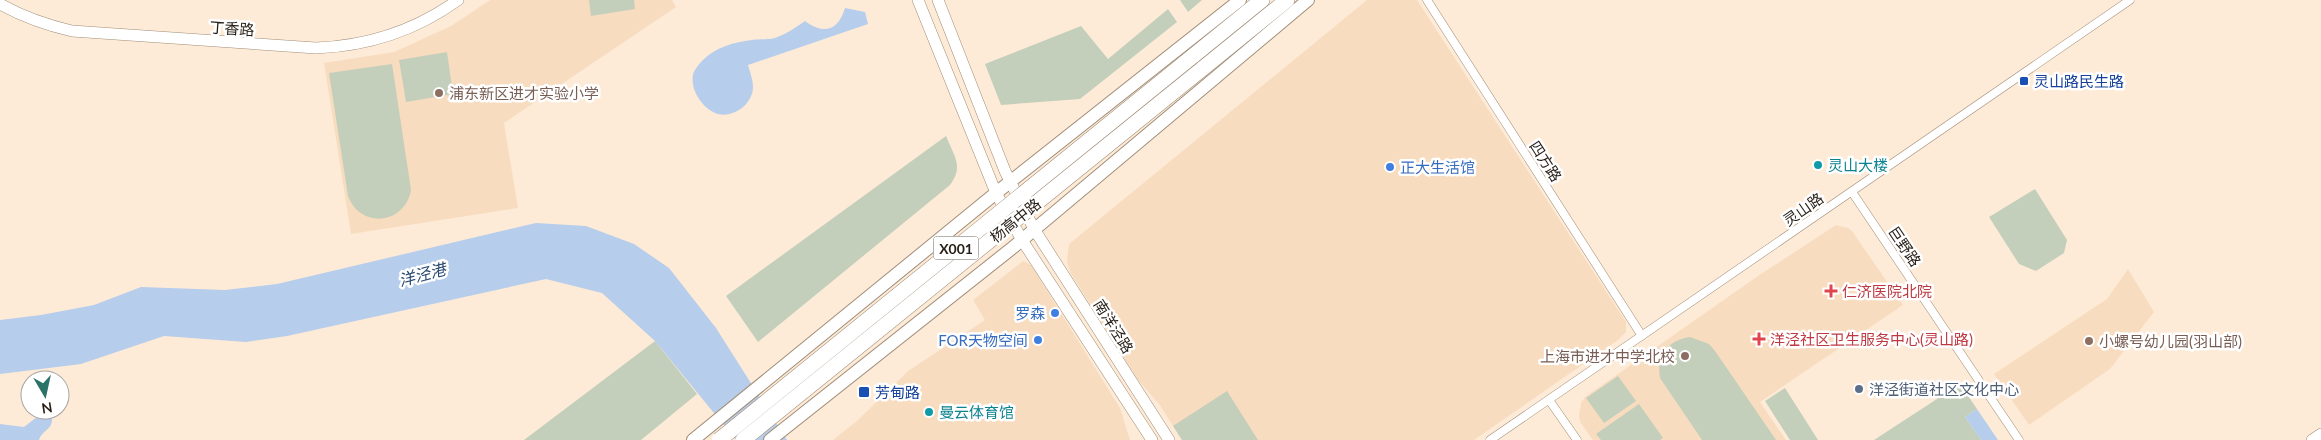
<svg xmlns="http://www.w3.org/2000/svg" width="2321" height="440" viewBox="0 0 2321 440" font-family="Lato,'Noto Sans SC',sans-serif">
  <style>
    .built { fill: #f8dcbf }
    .green { fill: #c3cfba }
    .water { fill: #b6cdeb }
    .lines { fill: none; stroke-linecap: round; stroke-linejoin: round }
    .street-casing { stroke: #a18d77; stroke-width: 9 }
    .secondary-casing { stroke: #a18d77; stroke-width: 12 }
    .primary-casing { stroke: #a18d77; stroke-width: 14 }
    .highway-casing { stroke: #a18d77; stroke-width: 16 }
    .street { stroke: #fff; stroke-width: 8 }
    .secondary { stroke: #fff; stroke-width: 11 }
    .primary { stroke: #fff; stroke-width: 12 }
    .highway { stroke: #fff; stroke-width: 15 }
    .highway-bridge-casing { stroke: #a18d77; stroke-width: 16; stroke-linecap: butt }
    .highway-bridge { stroke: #fff; stroke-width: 15 }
    .transit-dot { fill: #1a4fb4; stroke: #fff; stroke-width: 2 }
    .education-dot { fill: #8d6e63; stroke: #fff; stroke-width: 2 }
    .culture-dot { fill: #0f9aa8; stroke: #fff; stroke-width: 2 }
    .shop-dot { fill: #3f7fe0; stroke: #fff; stroke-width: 2 }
    .health-dot { fill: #e0444e; stroke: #fff; stroke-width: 2 }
    .service-dot { fill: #5c6f8a; stroke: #fff; stroke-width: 2 }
    .labels { text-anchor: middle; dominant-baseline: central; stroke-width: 5; stroke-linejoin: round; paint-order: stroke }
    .shield { fill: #fff; stroke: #67625c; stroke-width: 1 }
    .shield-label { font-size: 14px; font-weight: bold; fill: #261e16 }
    .street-label { font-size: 15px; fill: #261e16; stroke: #fff }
    .transit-label { font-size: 15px; fill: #164399; stroke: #fff; text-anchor: start }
    .education-label { font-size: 15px; fill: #785e54; stroke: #fff; text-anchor: start }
    .culture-label { font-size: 15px; fill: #0d838f; stroke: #fff; text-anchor: start }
    .shop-label { font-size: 15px; fill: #366cbe; stroke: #fff; text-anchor: end }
    .health-label { font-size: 15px; fill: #be3a42; stroke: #fff; text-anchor: start }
    .service-label { font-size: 15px; fill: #4e5e75; stroke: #fff; text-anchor: start }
    .water-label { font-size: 16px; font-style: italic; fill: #2a4972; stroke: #fff }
  </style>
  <rect width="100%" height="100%" fill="#fdebd8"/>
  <path class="built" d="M490,0H672L676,7L504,123L518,208L351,234L324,63L394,52L451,26Z
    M1367,0H1417L1626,322V332L1618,340L1474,440H1182L1159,404L1138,380L1070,272L1067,261L1069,244Z
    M1836,225L1848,228L1852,231L1903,305L1760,402L1786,440H1593L1580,422L1579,416L1581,403L1585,397L1758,276Z
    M1023,261L1031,265L1120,408L1130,440H833L858,420L908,371L985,320L973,300Z
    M2128,269L2154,312L2110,369L2029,425L1994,374L2107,299Z"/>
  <path class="green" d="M589,0H634L635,9L591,16Z
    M1180,0H1202L1188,12Z
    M1168,9L1177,22L1080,99L1001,105L985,64L1081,26L1108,59Z
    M447,52L453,94L406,102L399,60Z
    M392,64L411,190C405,225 360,229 348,196L329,73Z
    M946,136C954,156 964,166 950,185L758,342L726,296Z
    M2035,189L2067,240L2064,253L2036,271L2019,264L1989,217Z
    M1690,337L1709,344L1715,351L1776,440H1702L1660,378C1656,355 1668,340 1690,337Z
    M655,341L697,394L641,440H524Z
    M1618,376L1636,401L1604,423L1586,398Z
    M1960,384L1977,409L1965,417L1981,440H1874Z
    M1785,388L1818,440H1790L1765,401Z
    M1227,391L1258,440H1182L1173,426Z
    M1639,404L1663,438L1660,440H1601L1596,434Z"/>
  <path class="water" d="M845,8L865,12L868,24L748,65C750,72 753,80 753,87C753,103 735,118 718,114C704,110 690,91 693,75C694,70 699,64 703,60C716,47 734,42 752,40C759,39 768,40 775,38C786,34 795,28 805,21C824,35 838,31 845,8Z
    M536,223L586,226L634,244L669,268L716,328L787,440H736L655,341L602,293L546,279L287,336L246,342L164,336L81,364L0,374V320L41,315L94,305L141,287L225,290L277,284Z
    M1977,409L1998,440H1981L1965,417Z
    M41,414L52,418C53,430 42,430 39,440H0V424L24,427Z"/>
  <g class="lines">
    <g class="street-casing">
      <path id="street" d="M1427,0L1642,336
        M1852,192L2019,440
        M1549,400L1577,440
        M1490,440L2130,0"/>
    </g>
    <g class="secondary-casing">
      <path id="secondary" d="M918,0L996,193L1022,240L1152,440
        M938,0L1005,171L1034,229L1169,440
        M0,4C23,17 46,25 72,31L316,48C369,46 415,31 458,0
        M2312,440L2321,434"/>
    </g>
    <g class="primary-casing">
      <path id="primary" d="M693,440L996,193L1240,0
        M770,440L1011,249L1308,0"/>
    </g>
    <g class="highway-casing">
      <path id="highway" d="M1193,56L1262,0
        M1202,69L1287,0"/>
    </g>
    <use href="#street" class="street"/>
    <use href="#secondary" class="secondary"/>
    <use href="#primary" class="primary"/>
    <use href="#highway" class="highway"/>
    <g class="highway-bridge-casing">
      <path id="highway-bridge" d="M719,440L1193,56
        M743,440L1202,69"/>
    </g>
    <use href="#highway-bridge" class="highway-bridge"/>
  </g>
  <g class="transit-dot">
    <rect x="2019" y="76" width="10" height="10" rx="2.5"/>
    <rect x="858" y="386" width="12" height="12" rx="2.5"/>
  </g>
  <g class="education-dot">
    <circle cx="439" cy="93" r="5"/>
    <circle cx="2089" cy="341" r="5"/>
    <circle cx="1685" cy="356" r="5"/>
  </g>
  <g class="culture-dot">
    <circle cx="1818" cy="165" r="5"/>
    <circle cx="929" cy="412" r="5"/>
  </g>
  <g class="shop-dot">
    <circle cx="1390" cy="167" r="5"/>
    <circle cx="1055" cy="313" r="5"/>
    <circle cx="1038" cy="340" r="5"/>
  </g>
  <g class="health-dot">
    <path d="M1828.5 283.5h5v5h5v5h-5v5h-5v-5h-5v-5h5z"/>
    <path d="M1756.5 331.5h5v5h5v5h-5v5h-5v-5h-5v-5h5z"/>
  </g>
  <circle class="service-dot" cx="1859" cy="389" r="5"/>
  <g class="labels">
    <rect class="shield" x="933.5" y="236.5" width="45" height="23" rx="4"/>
    <g class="shield-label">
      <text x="956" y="248">X001</text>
    </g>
    <g class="street-label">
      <text transform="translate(232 28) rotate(4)">丁香路</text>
      <text transform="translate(1546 161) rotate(57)">四方路</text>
      <text transform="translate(1803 209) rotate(-35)">灵山路</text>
      <text transform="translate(1015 220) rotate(-39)">杨高中路</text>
      <text transform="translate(1905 246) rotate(56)">巨野路</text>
      <text transform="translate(1114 326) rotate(58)">南洋泾路</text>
    </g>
    <g class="transit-label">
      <text x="2034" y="81">灵山路民生路</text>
      <text x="875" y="392">芳甸路</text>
    </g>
    <g class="education-label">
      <text x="449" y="93">浦东新区进才实验小学</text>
      <text x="2099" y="341">小螺号幼儿园(羽山部)</text>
      <text x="1675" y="356" text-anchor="end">上海市进才中学北校</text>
    </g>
    <g class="culture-label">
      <text x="1828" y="165">灵山大楼</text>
      <text x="939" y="412">曼云体育馆</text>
    </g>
    <g class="shop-label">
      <text x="1400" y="167" text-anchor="start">正大生活馆</text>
      <text x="1045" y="313">罗森</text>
      <text x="1028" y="340">FOR天物空间</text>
    </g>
    <g class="health-label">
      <text x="1842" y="291">仁济医院北院</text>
      <text x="1770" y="339">洋泾社区卫生服务中心(灵山路)</text>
    </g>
    <g class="service-label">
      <text x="1869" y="389">洋泾街道社区文化中心</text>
    </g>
    <g class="water-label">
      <text transform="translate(422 274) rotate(-15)">洋泾港</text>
    </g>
  </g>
  <g transform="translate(45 395) rotate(171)"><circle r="24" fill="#ffffff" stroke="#a8a5a2"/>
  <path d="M0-4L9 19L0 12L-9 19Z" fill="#2b7269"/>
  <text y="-8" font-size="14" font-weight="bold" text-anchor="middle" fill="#261e16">N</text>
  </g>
</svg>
